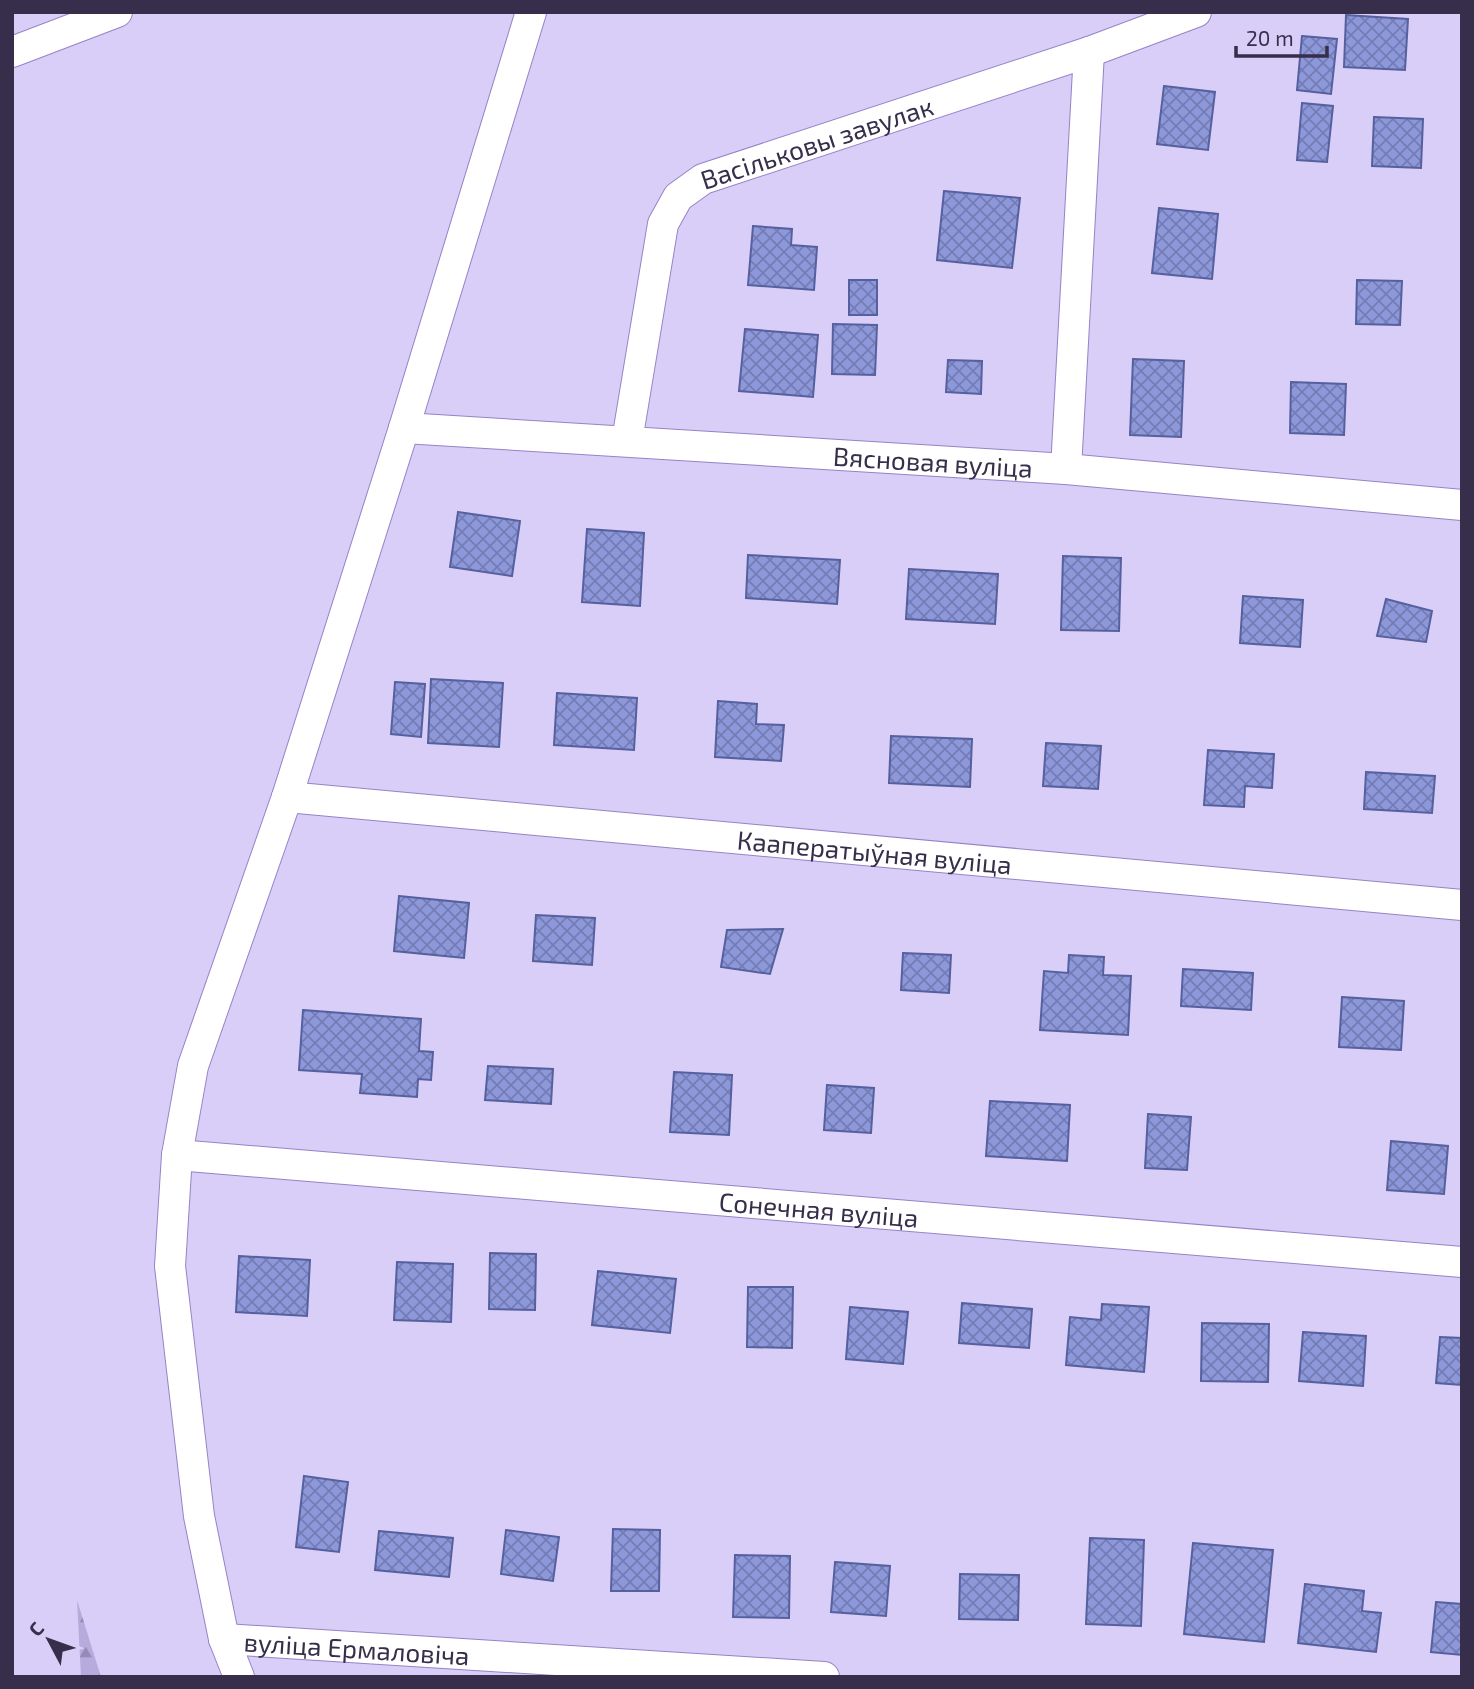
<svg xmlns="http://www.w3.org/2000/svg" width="1474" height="1689" viewBox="0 0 1474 1689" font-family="'Exo 2',sans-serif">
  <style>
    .forest { fill: url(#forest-firs) }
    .building { fill: url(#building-cross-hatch); stroke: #57609e; stroke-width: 2 }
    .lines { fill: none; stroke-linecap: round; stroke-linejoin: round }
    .minor-casing { stroke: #9683c6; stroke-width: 32 }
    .minor { stroke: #fff; stroke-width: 30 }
    .labels { text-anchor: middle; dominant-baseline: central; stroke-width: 5; stroke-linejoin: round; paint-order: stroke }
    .street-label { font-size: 26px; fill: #362e4a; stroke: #d8cef8 }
  </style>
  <defs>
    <pattern id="forest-firs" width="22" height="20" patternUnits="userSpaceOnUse" patternTransform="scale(1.75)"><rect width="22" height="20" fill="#b7aadc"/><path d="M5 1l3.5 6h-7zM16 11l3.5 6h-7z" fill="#968bb4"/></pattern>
    <pattern id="building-cross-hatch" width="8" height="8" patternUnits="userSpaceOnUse" patternTransform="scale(1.75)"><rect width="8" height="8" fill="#8d98db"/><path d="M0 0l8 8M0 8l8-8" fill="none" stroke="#747cb4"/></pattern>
  </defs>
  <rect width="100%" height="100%" fill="#d8cef8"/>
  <path class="forest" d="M77,1600L101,1677H81Z"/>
  <path class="building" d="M1346,15L1408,19L1405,70L1344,67Z
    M1302,36L1337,39L1331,94L1297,90Z
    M1164,86L1215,92L1208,150L1157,144Z
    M1302,103L1333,106L1327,162L1297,160Z
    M1374,117L1423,119L1421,168L1372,166Z
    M944,191L1020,198L1012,268L937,260Z
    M1159,208L1218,214L1212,279L1152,273Z
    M753,226L792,229L791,245L817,247L814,290L748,285Z
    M849,280H877V315H849Z
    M1357,280L1402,281L1400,325L1356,324Z
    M833,324L877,325L875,375L832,374Z
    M745,329L818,335L813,397L739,391Z
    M1133,359L1184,361L1181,437L1130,435Z
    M948,360L982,361L981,394L946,392Z
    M1291,382L1346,384L1344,435L1290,433Z
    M458,512L520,521L512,576L450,567Z
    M587,529L644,533L640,606L582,602Z
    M748,555L840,560L837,604L746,598Z
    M1063,556L1121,558L1119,631L1061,630Z
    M909,569L998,574L995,624L906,619Z
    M1243,596L1303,600L1300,647L1240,643Z
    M1386,599L1432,611L1426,642L1377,636Z
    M431,679L503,683L499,747L428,743Z
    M395,682L425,684L421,737L391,734Z
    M557,693L637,698L634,750L554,745Z
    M718,701L757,704L756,724L784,725L781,761L715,757Z
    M891,736L972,739L970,787L889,783Z
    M1046,743L1101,746L1098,789L1043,786Z
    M1208,750L1274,754L1272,788L1245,786L1244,807L1204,805Z
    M1366,772L1435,776L1432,813L1364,809Z
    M399,896L469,903L464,958L394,951Z
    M536,915L595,918L592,965L533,961Z
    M783,929L770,974L721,967L727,930Z
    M903,953L951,955L949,993L901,990Z
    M1069,955L1104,957L1103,975L1131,976L1128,1035L1040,1030L1044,971L1068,973Z
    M1183,969L1253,973L1251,1010L1181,1006Z
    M1342,997L1404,1001L1401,1050L1339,1047Z
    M303,1010L421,1019L419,1051L433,1052L431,1080L418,1079L417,1097L360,1093L362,1074L299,1070Z
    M488,1066L553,1069L551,1104L485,1100Z
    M674,1072L732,1075L729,1135L670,1132Z
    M827,1085L874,1088L871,1133L824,1130Z
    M990,1101L1070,1105L1067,1161L986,1156Z
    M1148,1114L1191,1117L1187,1170L1145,1168Z
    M1391,1141L1448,1146L1444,1194L1387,1190Z
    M490,1253L536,1254L535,1310L489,1309Z
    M239,1256L310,1260L307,1316L236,1312Z
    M397,1262L453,1264L451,1322L394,1320Z
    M598,1271L676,1279L670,1333L592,1325Z
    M748,1287H793L792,1348L747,1347Z
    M962,1303L1032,1309L1029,1348L959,1343Z
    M1102,1304L1149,1307L1144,1372L1066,1365L1070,1317L1101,1320Z
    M850,1307L908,1312L903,1364L846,1359Z
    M1202,1323L1269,1324L1268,1382L1201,1381Z
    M1303,1332L1366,1336L1363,1386L1299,1381Z
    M1440,1337L1462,1338V1385L1436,1383Z
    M304,1476L348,1482L339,1552L296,1547Z
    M613,1529L660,1530L659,1591H611Z
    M506,1530L559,1537L553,1581L501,1574Z
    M379,1531L453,1538L449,1577L375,1570Z
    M1090,1538L1144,1540L1141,1626L1086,1624Z
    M1193,1543L1273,1550L1264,1642L1184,1634Z
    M735,1555L790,1556L789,1618L733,1617Z
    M835,1562L890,1566L886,1616L831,1612Z
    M960,1574L1019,1575L1018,1620L959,1619Z
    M1305,1584L1364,1591L1362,1611L1381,1613L1376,1652L1298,1643Z
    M1436,1602L1462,1604V1655L1431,1652Z"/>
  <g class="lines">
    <g class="minor-casing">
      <g id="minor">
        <path d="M12,52L117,12"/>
        <path id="s1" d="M404,428L1066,469L1462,505"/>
        <path id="s2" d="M627,441L663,224L678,197L703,179L1089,52L1196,12"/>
        <path d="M1066,469L1089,52"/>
        <path id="s3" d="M287,797L1462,905"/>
        <path id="s4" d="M177,1155L1462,1262"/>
        <path id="s5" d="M224,1639L824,1677"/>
        <path d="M239,1677L224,1639L199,1516L170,1266L177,1155L193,1066L287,797L404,428L531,12"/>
      </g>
    </g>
    <use href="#minor" class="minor"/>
  </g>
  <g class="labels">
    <g class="street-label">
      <text stroke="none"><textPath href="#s2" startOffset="401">Васільковы завулак</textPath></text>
      <text stroke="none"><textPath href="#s1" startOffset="530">Вясновая вуліца</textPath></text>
      <text stroke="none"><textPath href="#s3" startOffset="590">Кааператыўная вуліца</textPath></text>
      <text stroke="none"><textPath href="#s4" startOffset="644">Сонечная вуліца</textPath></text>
      <text stroke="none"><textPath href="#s5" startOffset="133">вуліца Ермаловіча</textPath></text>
    </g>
  </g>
  <rect width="1474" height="1689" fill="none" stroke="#362e4a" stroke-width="28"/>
  <g transform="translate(49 1640) rotate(311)" stroke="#d8cef8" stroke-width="5" paint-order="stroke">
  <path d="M0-5L12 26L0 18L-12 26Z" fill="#362e4a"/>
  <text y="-10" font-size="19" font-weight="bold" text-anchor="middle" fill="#362e4a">С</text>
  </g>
  <path d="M1236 46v10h91v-10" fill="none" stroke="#362e4a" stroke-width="3.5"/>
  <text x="1246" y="46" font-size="21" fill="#362e4a" stroke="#d8cef8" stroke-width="5" paint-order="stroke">20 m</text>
</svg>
